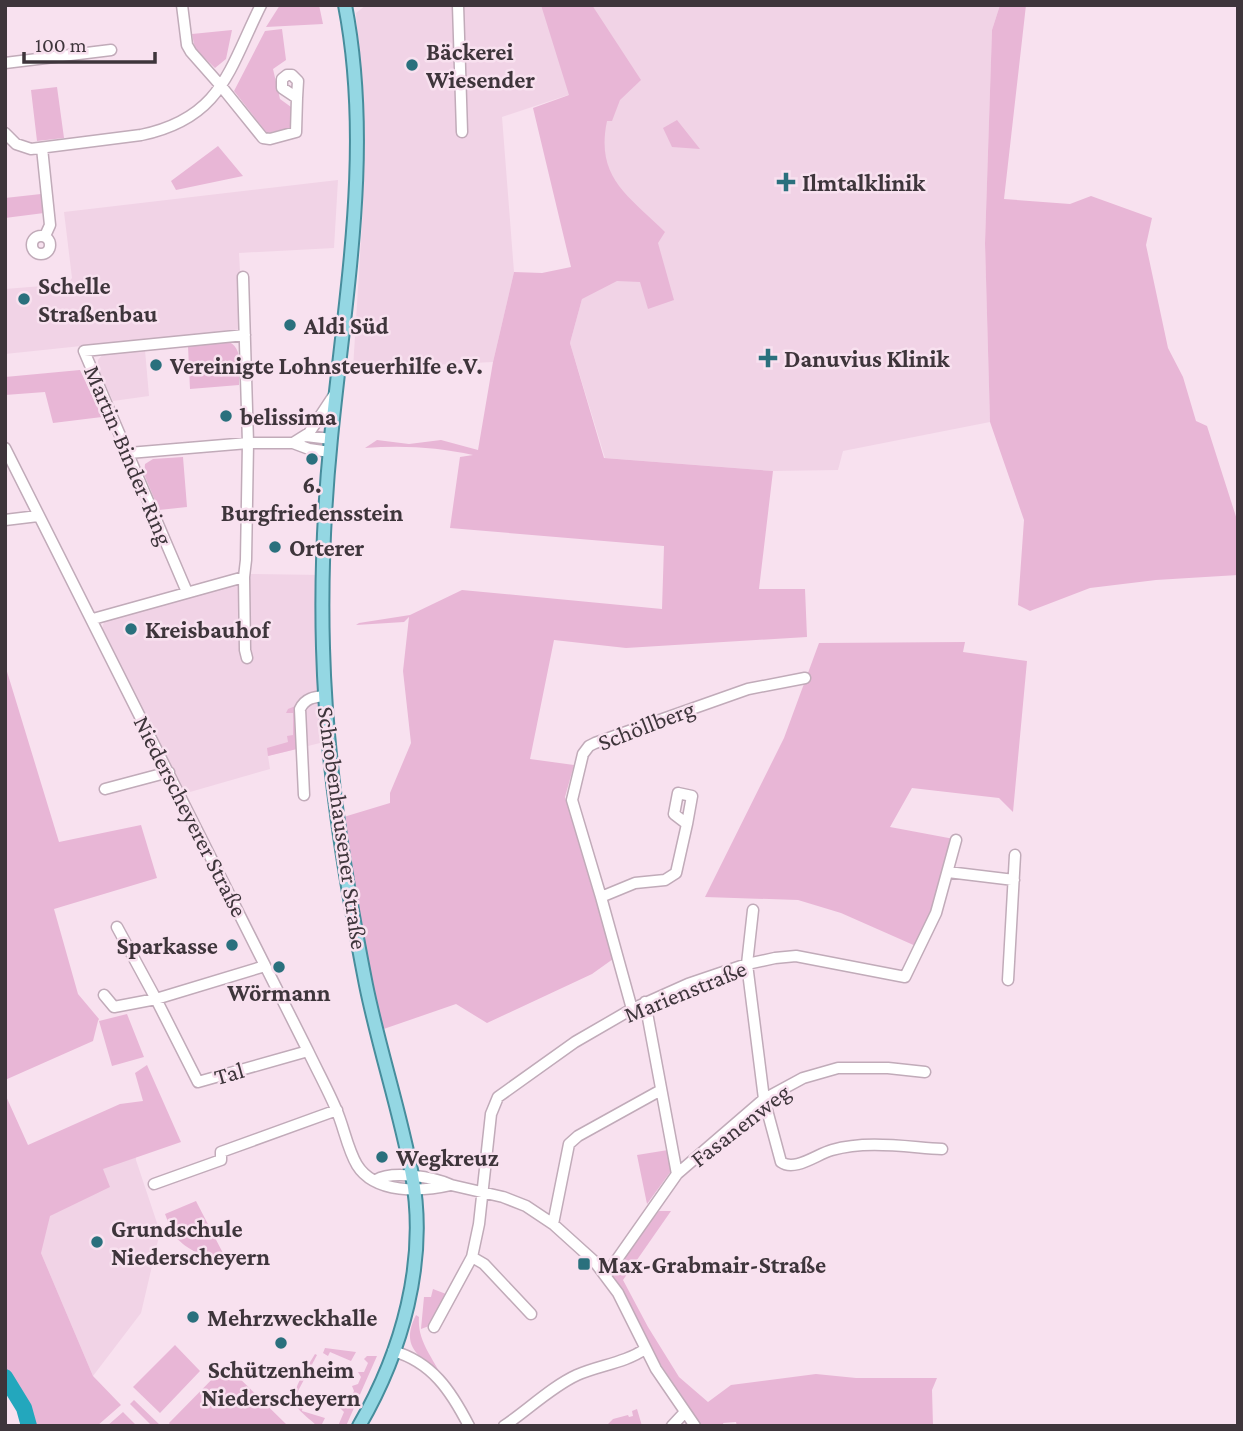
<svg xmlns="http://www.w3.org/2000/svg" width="1243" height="1431" viewBox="0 0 1243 1431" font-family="'Crimson Pro',serif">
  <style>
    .built { fill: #f1d3e6 }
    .green { fill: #e8b6d6 }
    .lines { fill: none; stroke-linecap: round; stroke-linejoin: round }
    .river { stroke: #23a7bd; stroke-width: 16 }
    .minor-casing { stroke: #c1abb9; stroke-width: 13 }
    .major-casing { stroke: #478d9c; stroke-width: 16 }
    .minor { stroke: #fff; stroke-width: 10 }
    .major { stroke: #94d7e3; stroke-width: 12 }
    .poi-dot { fill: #2a707d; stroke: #f8e1ef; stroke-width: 2.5 }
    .labels { text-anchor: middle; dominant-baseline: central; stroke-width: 5; stroke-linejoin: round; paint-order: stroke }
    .poi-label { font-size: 24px; font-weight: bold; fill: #3e353b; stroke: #f8e1ef; text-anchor: start }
    .street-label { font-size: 24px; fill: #3e353b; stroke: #f8e1ef }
  </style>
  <rect width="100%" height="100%" fill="#f8e1ef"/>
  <path class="built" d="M366,5H1000L992,30L985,243L990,422L843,451L838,470L773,471L605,458L570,343L582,299L568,95L502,117L514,272L493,362L353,369L363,207V134L356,13Z
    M338,180L334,248L239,253L243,329L5,354V289L67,284L72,278L64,212Z
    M145,350L149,396L113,401L98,369V360L103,354Z
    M250,574L323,575L328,741L268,756L270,769L183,794L101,632L105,619L189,598Z
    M134,1105L136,1160L160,1232L141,1313L93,1376L41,1253L43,1142Z"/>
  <path class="green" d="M280,5H319L323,24L266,27Z
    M541,5H592L641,80L620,100L612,121H607C595,178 629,196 665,232L658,243L674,300L648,309L640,282L617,281L582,299L570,343L604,458L773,471L759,589H805L807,637L626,648L554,640L530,759L574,765L565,797L613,959L592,974L487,1023L456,1004L375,1032L337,819L390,803V793L411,743L403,671L409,617L404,622L356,625L359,623L410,615L462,590L662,609L664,546L450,528L460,457L473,455C438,447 401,445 365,448L377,440L409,444L441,440L478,450L493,362L514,272L542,273L571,267L533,108L569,95Z
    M1000,5H1026L1004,199L1070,204L1091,196L1152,218L1146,245L1168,348L1183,377L1196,421L1207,426L1238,523V575L1156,580L1090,588L1030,611L1018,605L1024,520L990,422L985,243L992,30Z
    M282,29L286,60L273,69L280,99L291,107L290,128L267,133L234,91L265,31Z
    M232,30L226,59L215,68L195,49L192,34Z
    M57,87L64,138L37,141L31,90Z
    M677,120L700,149L672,147L663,128Z
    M218,146L243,176L176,190L171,181Z
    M41,194L44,213L5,218V198Z
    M229,342C244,349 239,371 239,385L190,389L188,346Z
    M80,370L102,417L53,423L45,392L5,395V377Z
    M183,457L187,507L159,510L144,474L145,464L153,459Z
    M965,642L963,652L1027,661L1013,812L999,798L912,788L890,827L954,839L947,869L918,947L841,913L798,900L705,897L784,738L819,643Z
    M5,665L59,842L141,825L157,878L54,909L78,994L99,1019L98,1021L93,1041L5,1080Z
    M298,705L301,748L268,756L267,748L288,742L287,736L293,735V713H286L288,709Z
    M127,1014L144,1057L112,1066L99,1021Z
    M147,1065L181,1142L103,1169L110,1187L50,1216L41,1253L93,1376L121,1405L97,1426H35L34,1418L24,1422V1408L10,1378L5,1372V1094L28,1145L120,1104L143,1101L135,1073Z
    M668,1150L671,1171L647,1204L637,1155Z
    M196,1201L198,1205L225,1257C208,1261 185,1249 174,1235C170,1230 168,1221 165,1214Z
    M659,1211H671L623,1280L648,1327L679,1377L708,1402L731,1385L816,1374L856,1378H937L932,1390L933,1426H737L736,1422L723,1423L724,1426H702L655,1356L610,1277L624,1253Z
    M433,1289L446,1294L429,1326L421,1329L424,1297H431Z
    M416,1315L419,1317C417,1341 433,1358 442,1377C421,1355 399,1349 416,1315Z
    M175,1345L200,1371L160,1413L133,1387Z
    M325,1348L356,1352L351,1361L330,1352L328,1356L323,1353Z
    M315,1354L317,1355L298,1391V1400L303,1405L302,1411L325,1418L321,1426H317C311,1420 301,1413 296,1406C288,1394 308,1366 315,1354Z
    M367,1356H377L346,1426H338L344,1412L340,1408H346L354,1391L352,1386L358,1384L361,1377L358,1372H364L368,1363L364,1359Z
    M226,1365L288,1426H171L169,1423Z
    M134,1400L161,1426H152L130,1404Z
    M637,1409L642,1426H606L613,1419L628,1415L629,1417L633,1416L632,1411Z
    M123,1412L137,1426H107Z"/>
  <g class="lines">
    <path class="river" d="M5,1377L24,1408L29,1426"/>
    <g class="minor-casing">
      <path id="minor" d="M182,5L187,45L191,52L221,86L263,138L270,139L296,132L297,98
        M458,5L462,132
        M5,63L111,50
        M287,75H292L298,81L297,98L282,88V79Z
        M5,133L16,144L31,149L141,135C222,118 229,69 261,5
        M42,148L50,225L45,236
        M32 245a9 9 0 1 1 18 0a9 9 0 1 1-18 0Z
        M243,277L248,443L246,560L244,577L245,650L247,658
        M306,436L331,439
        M293,443L309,433L334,395
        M5,448L308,1051C317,1070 328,1090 336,1109C344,1127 347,1148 357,1165C375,1194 421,1192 451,1185
        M129,453L248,443H293L309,449L330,452
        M5,520L38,516
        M187,592L84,351L245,335
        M93,619L244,577
        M105,789L169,772
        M678,793L692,796L687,824L674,814Z
        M304,795L300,709C305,698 314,697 325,696
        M948,872L1014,880
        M601,897L635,883L665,880L676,873L687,824
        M753,910L747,964L764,1099L781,1162C795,1172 817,1154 832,1150C867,1140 906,1147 942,1149
        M117,927L156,999L265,966
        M1008,980L1015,855
        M104,995L114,1007L156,999L198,1082L308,1051
        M645,1002L677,1174
        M632,1009L601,897L572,800L583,754L589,746L595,743L748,689L805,678
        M376,1180C392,1170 434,1177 451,1185L503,1197L526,1206L553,1224L594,1261L618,1293L656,1369L695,1426
        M154,1184L221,1160V1152L337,1110
        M553,1224L569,1144L578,1136L661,1090
        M472,1257L484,1264L531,1314
        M606,1275L677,1174L764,1099L803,1078L838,1068H888L925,1072
        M434,1327L472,1257L479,1224L491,1114L498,1097L575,1042L632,1009L688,984L747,964L775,958L796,956L905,977L936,913L956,840
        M393,1351C432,1362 451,1391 469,1426
        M504,1426C528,1410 551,1387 577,1375C600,1365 625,1363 645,1349
        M672,1426L685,1412"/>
    </g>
    <g class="major-casing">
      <path id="major" d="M345,5C373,149 345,295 331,438C324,508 321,578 323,648C326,762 344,873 366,985C379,1049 400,1111 412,1175C428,1261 402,1352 359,1426"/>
    </g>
    <use href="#minor" class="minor"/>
    <use href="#major" class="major"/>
  </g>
  <g class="poi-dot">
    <circle cx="412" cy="65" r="7"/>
    <path d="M782.5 171.5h7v7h7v7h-7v7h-7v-7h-7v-7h7z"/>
    <circle cx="24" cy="299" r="7"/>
    <circle cx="290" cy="325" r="7"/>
    <path d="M764.5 347.5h7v7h7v7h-7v7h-7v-7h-7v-7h7z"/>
    <circle cx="156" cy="365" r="7"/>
    <circle cx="226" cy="416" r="7"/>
    <circle cx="312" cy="459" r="7"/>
    <circle cx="275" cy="547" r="7"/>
    <circle cx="131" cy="629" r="7"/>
    <circle cx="232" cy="945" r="7"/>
    <circle cx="279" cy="967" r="7"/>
    <circle cx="382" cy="1157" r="7"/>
    <circle cx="97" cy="1242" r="7"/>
    <rect x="577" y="1257" width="14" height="14" rx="3.5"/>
    <circle cx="193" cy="1317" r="7"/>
    <circle cx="281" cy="1343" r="7"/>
  </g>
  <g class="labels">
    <g class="poi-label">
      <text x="426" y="51">Bäckerei<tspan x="426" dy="28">Wiesender</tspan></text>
      <text x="802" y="182">Ilmtalklinik</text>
      <text x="38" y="285">Schelle<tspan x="38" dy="28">Straßenbau</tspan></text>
      <text x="304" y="325">Aldi Süd</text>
      <text x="784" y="358">Danuvius Klinik</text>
      <text x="170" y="365">Vereinigte Lohnsteuerhilfe e.V.</text>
      <text x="240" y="416">belissima</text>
      <text x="312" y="484" text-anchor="middle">6.<tspan x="312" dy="28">Burgfriedensstein</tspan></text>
      <text x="289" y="547">Orterer</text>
      <text x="145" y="629">Kreisbauhof</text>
      <text x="218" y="945" text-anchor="end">Sparkasse</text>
      <text x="279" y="992" text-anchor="middle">Wörmann</text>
      <text x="396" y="1157">Wegkreuz</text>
      <text x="111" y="1228">Grundschule<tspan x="111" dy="28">Niederscheyern</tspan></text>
      <text x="598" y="1264">Max-Grabmair-Straße</text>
      <text x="207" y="1317">Mehrzweckhalle</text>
      <text x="281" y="1369" text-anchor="middle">Schützenheim<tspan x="281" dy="28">Niederscheyern</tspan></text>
    </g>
    <g class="street-label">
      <text transform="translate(129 455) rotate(67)">Martin-Binder-Ring</text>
      <text transform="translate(646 725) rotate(-21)">Schöllberg</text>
      <text transform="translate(191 816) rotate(63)">Niederscheyerer Straße</text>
      <text transform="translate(343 828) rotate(82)">Schrobenhausener Straße</text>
      <text transform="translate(685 991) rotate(-22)">Marienstraße</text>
      <text transform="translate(229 1073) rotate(-16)">Tal</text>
      <text transform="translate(740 1125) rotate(-38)">Fasanenweg</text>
    </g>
  </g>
  <rect width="1243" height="1431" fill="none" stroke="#3e353b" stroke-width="14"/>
  <path d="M24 52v10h131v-10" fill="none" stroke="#3e353b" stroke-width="3.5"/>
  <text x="35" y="52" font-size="21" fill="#3e353b" stroke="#f8e1ef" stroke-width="5" paint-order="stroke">100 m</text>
</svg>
